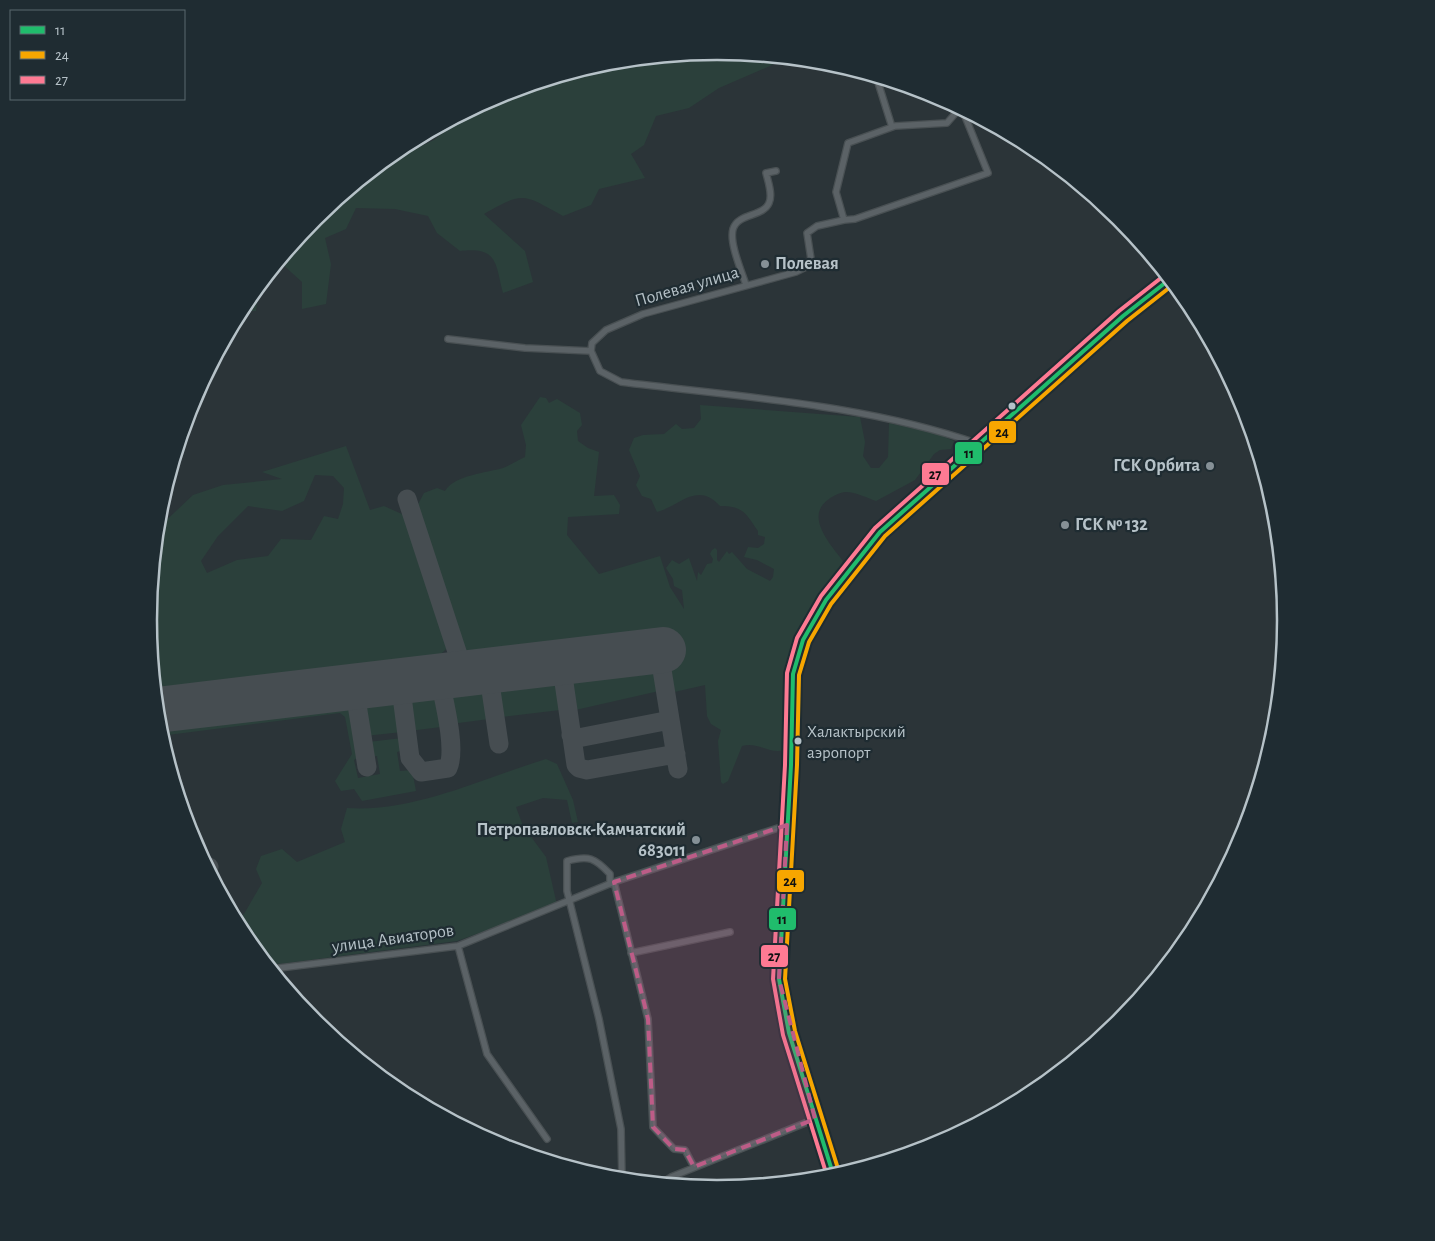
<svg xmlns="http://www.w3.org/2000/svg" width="1435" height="1241" viewBox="0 0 1435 1241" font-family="'Alegreya Sans',sans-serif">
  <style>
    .green { fill: #2b403b; fill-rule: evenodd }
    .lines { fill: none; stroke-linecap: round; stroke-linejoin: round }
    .taxiway { stroke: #464d51; stroke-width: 19 }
    .runway { stroke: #464d51; stroke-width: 46 }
    .street-casing { stroke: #495053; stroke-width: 8 }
    .secondary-casing { stroke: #495053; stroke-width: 10 }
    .street { stroke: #5b6266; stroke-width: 5.5 }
    .secondary { stroke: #60666a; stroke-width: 8 }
    .bus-1-casing { stroke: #1f2c32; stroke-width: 8 }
    .bus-2-casing { stroke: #1f2c32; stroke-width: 8 }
    .bus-3-casing { stroke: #1f2c32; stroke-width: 8 }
    .bus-1 { stroke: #20bc6c; stroke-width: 4 }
    .bus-2 { stroke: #f7a600; stroke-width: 4 }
    .bus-3 { stroke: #fe7a93; stroke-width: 4 }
    .marked { fill: #bd5c87; fill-opacity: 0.2; stroke: #bd5c87; stroke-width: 4; stroke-dasharray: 10 6; stroke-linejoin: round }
    .poi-dot { fill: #859096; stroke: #1f2c32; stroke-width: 2 }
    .bus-dot { fill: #b6c2c8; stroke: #1f2c32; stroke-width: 2 }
    .labels { text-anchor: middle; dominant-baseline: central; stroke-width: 4.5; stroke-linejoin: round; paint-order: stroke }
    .bus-label { font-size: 17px; fill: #b6c2c8; stroke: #1f2c32; text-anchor: start }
    .poi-label { font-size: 18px; font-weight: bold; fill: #b6c2c8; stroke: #1f2c32; text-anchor: start }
    .street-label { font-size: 18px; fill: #b6c2c8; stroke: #1f2c32 }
    .rim { fill: none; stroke: #b6c2c8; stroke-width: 2.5 }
    .line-badge { stroke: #1f2c32; stroke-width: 2 }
    .pale-badge-label { font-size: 14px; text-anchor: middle; font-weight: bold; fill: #111 }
  </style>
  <rect width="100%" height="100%" fill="#2b3438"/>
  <path class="green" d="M718,51L784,58L770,66L719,88L689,108L656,116L644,145L631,154L645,178L599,189L591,205L563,216C523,194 524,191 484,214L525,251L533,282L503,293C495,262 498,247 460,251L437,233L428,216L395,209L356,208L346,229L325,238L331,264L326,304L302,309V282L281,263L272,270L315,218L378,166L434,140L473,109L500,94L607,62Z
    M259,286L256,311H241Z
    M540,397L546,398L549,403L557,399L580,413L582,425L577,431L578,441L588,448L599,452L594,496L614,495L620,505L619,514L568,517L567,535L599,574L660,556L670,587L684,609L682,590L674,586L673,579L666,568L672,560L679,564L689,558L697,581L698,572L701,575L707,564L712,563L713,559L710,554L712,550L715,548L717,550V560L719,562L727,551L729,554L732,552L747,569L770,581L773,577L774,569L757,560L744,557L748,547L758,548L764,544L765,537L758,535V531C746,514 744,506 720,506C697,481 680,506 657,512L651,499L642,496L636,485L640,476L629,450L634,438L643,435L664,434L676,424L682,429L694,428L701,419L700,405L860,417L865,442L863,456L871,468H879L888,457L889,423L938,434L954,441L951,449L940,450L934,454L915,480L876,501C867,498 856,492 846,492C840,492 833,496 829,499C804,516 830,544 843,561C838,579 818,595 808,612C785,651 784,700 786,744L784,750C771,755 757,741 742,746L728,781L723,784L721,782L718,741L721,730L711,724L707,716L705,685L670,693L661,634L470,657L459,647L415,510L424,493L437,488L445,491C455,475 486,473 503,468C511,465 518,460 525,457L526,445L521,425Z
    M346,446L370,510L384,506L404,515L448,641L446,649L435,660L155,694L148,620L157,529L193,495L223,485L282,479L262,472ZM315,475L333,476L344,488L343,504L338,519L324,516L311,540L281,539L268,556L237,560L207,573L201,561L218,536L248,506L282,511L304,501Z
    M656,667L659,691L571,711L567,678Z
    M556,679L560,710L501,717L498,686Z
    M485,688L489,719L451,724L448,692Z
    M437,693L441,727L409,731L406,696Z
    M398,697L402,732L365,736L361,701Z
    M352,703L361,752L360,756L354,760L358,778L380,774L377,756L370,757L368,742L402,738L404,750L397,752L400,771L412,770L416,791L362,801L354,789L341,791L335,781L352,754L345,717L340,713L160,736L159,727Z
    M546,759L557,764L573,800L578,822L572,823L567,800L543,798L516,807L523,826L546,857L557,905L457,941L287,963L268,965L244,937L236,921L244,914L262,883L256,869L261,856L282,849L297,862L345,842L341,829L347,808C413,813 484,778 546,759Z"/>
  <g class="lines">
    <path class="taxiway" d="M407,499L464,673
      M659,651L678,769
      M561,662L576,765L579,768L587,770L676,754
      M488,670L499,744
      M400,681L410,758L421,772L448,768C457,749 443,697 439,676
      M354,686L367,767
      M571,735L578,738L670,720
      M207,868L209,867"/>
    <path class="runway" d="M157,710L663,650"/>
    <g class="street-casing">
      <path id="street" d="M876,76L892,127
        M844,220L855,219L988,173L962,109
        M746,285C742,272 729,243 733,229C738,213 763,217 769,203C773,195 768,181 766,173L776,171
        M448,339L525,348L591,351L600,371L621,382C741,397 864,404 979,444
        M591,351L592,343L606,330L643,314L796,272L804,268L811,259L807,233L817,226L844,220L836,192L848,143L895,126L947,123L960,108
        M614,882L648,1019L653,1127L674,1149L685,1150L694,1167
        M610,884V874C595,858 589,855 567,861V891L599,1019L621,1129L622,1180
        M458,946L487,1054L547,1139
        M631,953L730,932
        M271,969L458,946L614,882L787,825
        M660,1184L671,1177L815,1119"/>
    </g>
    <g class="secondary-casing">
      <path id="secondary" d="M834,1177L789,1033L779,979L791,765L793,674L803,640L826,600L880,532L1123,316L1170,279"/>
    </g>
    <use href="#street" class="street"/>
    <use href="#secondary" class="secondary"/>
    <g class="bus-1-casing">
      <path id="bus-1" d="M834,1177L789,1033L779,979L791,765L793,674L803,640L826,600L880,532L1123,316L1170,279"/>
    </g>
    <g class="bus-2-casing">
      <path id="bus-2" d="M840,1175L795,1031L785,979L797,765L799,675L809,642L831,604L885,536L1127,321L1174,284"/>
    </g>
    <g class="bus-3-casing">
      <path id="bus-3" d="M828,1179L783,1035L773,979L785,765L787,673L797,638L821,596L875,528L1119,311L1166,274"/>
    </g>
    <use href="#bus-1" class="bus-1"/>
    <use href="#bus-2" class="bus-2"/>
    <use href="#bus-3" class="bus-3"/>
  </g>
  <path class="marked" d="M787,825L779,979L815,1119L694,1167L685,1150L674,1149L653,1127L648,1019L614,882Z"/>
  <g class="poi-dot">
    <circle cx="765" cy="264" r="5"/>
    <circle cx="1210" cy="466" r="5"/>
    <circle cx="1065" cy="525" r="5"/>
    <circle cx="696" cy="840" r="5"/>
  </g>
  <g class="bus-dot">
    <circle cx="1012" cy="406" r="4.5"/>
    <circle cx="798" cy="741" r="4.5"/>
  </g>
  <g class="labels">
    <g class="bus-label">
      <text x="807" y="731">Халактырский<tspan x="807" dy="21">аэропорт</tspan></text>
    </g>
    <g class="poi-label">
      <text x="775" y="264">Полевая</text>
      <text x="1200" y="466" text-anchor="end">ГСК Орбита</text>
      <text x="1075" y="525">ГСК № 132</text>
      <text x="686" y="830" text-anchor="end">Петропавловск-Камчатский<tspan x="686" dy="21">683011</tspan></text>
    </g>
    <g class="street-label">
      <text transform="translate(687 287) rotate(-16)">Полевая улица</text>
      <text transform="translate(393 939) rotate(-8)">улица Авиаторов</text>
    </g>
  </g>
  <path d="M0 0H1435V1241H0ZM157 620a560 560 0 1 1 1120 0a560 560 0 1 1-1120 0Z" fill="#1f2c32" fill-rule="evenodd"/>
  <path class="rim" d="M157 620a560 560 0 1 1 1120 0a560 560 0 1 1-1120 0Z"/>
  <g class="line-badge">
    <rect x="988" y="420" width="29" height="24" rx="5" fill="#f7a600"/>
    <rect x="954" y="441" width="29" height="24" rx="5" fill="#20bc6c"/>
    <rect x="921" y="462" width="29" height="24" rx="5" fill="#fe7a93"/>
    <rect x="776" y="869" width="29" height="24" rx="5" fill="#f7a600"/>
    <rect x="768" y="907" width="29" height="24" rx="5" fill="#20bc6c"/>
    <rect x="760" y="944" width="29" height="24" rx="5" fill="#fe7a93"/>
  </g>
  <g class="pale-badge-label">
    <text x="1002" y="437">24</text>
    <text x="969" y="458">11</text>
    <text x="935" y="479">27</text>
    <text x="790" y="886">24</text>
    <text x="782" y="924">11</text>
    <text x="774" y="961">27</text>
  </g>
  <rect x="10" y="10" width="175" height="90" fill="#1f2c32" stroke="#5b686e"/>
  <rect x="20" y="26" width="25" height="8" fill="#20bc6c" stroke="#5b686e"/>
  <text x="55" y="35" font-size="15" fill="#b6c2c8">11</text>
  <rect x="20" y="51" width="25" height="8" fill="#f7a600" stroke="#5b686e"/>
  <text x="55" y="60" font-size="15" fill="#b6c2c8">24</text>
  <rect x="20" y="76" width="25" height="8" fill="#fe7a93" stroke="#5b686e"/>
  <text x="55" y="85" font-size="15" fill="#b6c2c8">27</text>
</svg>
